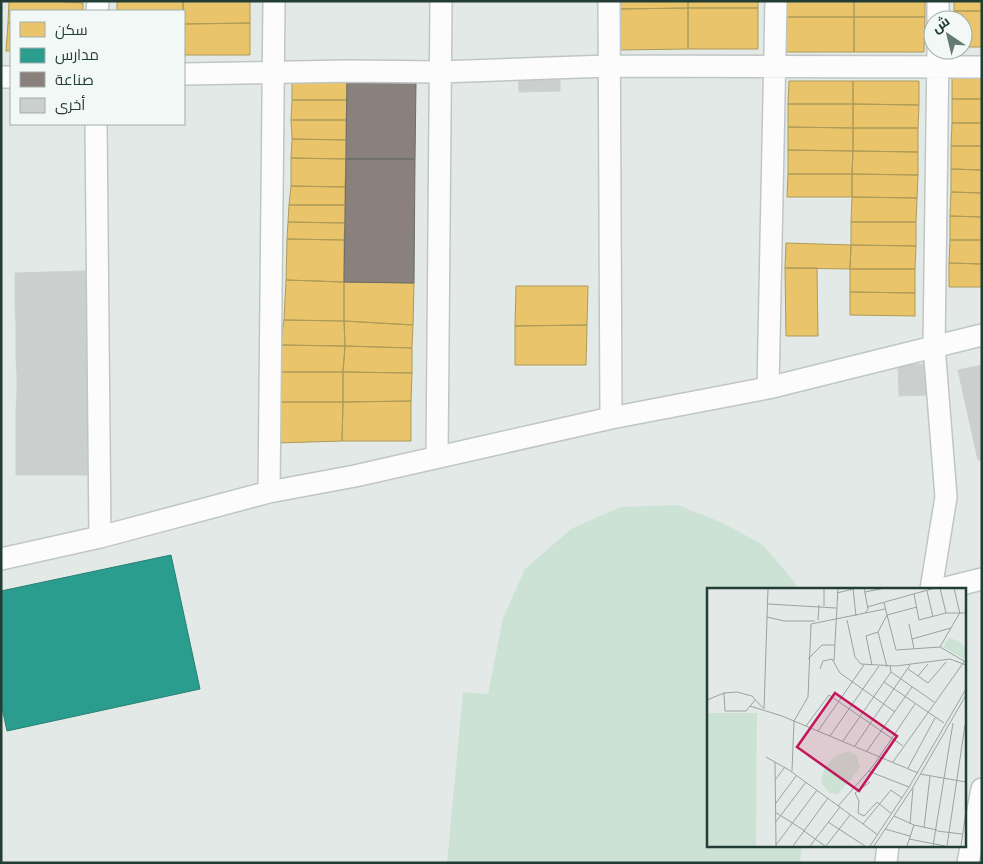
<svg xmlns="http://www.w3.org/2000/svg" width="983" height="864" viewBox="0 0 983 864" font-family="'PT Sans Narrow',Cairo,sans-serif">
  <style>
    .green { fill: #cce2d4 }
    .homes { fill: #e9c46a; stroke: #ad9b5a }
    .schools { fill: #2a9d8f; stroke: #288074 }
    .industry { fill: #8a817c; stroke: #6b6c67 }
    .building { fill: #cbd0ce; stroke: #ccd2cf }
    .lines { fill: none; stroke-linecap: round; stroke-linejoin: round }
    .minor-casing { stroke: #c0c6c3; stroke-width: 24 }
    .minor { stroke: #fbfcfb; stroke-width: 21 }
    .inset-road { fill: none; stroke: #96a4a0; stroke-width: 1 }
    .view { fill: #c2185b; fill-opacity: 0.15; stroke: #c2185b; stroke-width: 2.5 }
    .inset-edge { fill: none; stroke: #223c36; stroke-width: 2.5 }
  </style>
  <rect width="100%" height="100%" fill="#e3e9e6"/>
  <path class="green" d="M678,505L723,523L763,545L793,580L797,589H708V845H802L800,863H447L463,692L488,694L503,618L525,569L571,529L620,507Z"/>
  <path class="homes" d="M9,1H55L83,3V11H11V23H8Z
    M117,1H183V11H117Z
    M183,1H250V23L184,24Z
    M619,1H688V8L619,9Z
    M688,1H758V8H688Z
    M784,1H854V17H784Z
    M854,1H925V17H854Z
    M954,1H982V11H954Z
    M688,8V49L620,50L619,9Z
    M688,8H758V49H688Z
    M954,11H982V47H963V20H954Z
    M784,17H854V52H784Z
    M854,17H925L924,52H854Z
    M8,23H11V51H6Z
    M250,23V55H184V24Z
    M952,76H982V99H952Z
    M292,80L347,81V100H292Z
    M789,81H853V104H788Z
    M853,81H919V105L853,104Z
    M952,99H982V123H952Z
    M292,100H347L346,120H291Z
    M788,104H853V128L788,127Z
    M853,104L919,105L918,128H853Z
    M291,120H346V140L292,139Z
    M952,123H982V146H951Z
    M788,127L853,128V151L788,150Z
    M853,128H918V152L853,151Z
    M292,139L346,140V159L291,158Z
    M951,146H982V170L951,169Z
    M788,150L853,151L852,174H788Z
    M853,151L918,152V175L852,174Z
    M291,158L346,159L345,187L291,186Z
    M951,169L982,170V193L951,192Z
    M788,174H852V197H787Z
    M852,174L918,175L917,198L852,197Z
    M291,186L345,187V205H289Z
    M951,192L982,193V217L950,216Z
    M852,197L917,198L916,222H851Z
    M289,205H345V223L288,222Z
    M950,216L982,217V240H950Z
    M288,222L345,223L344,240L287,239Z
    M851,222H916V246L851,245Z
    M287,239L344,240V282L286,280Z
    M950,240H982V264L949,263Z
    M786,243L851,245L850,269L785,268Z
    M851,245L916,246L915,269H850Z
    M949,263L982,264V287H949Z
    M785,268H817L818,336H786Z
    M850,269H915V293L850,292Z
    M286,280L344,282V321L284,320Z
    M344,282L414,283L413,325L344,321Z
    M516,286H588L587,325L515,326Z
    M850,292L915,293V316L850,315Z
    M284,320L344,321L345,346L280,345Z
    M344,321L413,325L412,348L345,346Z
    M587,325L586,365H515V326Z
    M280,345L345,346L343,372H277Z
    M345,346L412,348V373L343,372Z
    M277,372H343V402H277Z
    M343,372L412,373L411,401L343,402Z
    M411,401V441H342L343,402Z
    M277,402H343L342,441L277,443Z"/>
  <path class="schools" d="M171,555L200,689L7,731L1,703V591Z"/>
  <path class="industry" d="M347,81H416L415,159H346Z
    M346,159H415L414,283L344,282Z"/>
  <path class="building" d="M560,71V91L519,92L518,72Z
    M85,271L86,288L15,290V273Z
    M86,288V305L15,307V290Z
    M86,305V323L16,324L15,307Z
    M86,323L87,340L16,341V324Z
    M87,340V357L16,358V341Z
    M87,357V374L17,375L16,358Z
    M926,364L927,395L899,396L898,365Z
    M982,365V460H978L958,370Z
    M87,374L88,391L17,393V375Z
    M88,391V409H16L17,393Z
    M16,409H88V428H16Z
    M16,428H88V452H16Z
    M16,452H88L87,475H16Z"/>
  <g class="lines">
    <g class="minor-casing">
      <path id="minor" d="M609,1L611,418
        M938,1V20
        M97,11L98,1
        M184,74L348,71L440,72L608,66L982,67
        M1,77H11
        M96,124L100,537
        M768,388L776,1
        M437,457L441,1
        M269,492L274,1
        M1,559L100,537L269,492L355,476L611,418L768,388L982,335
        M931,589L946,497L934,346L938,50
        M942,589L982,579
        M886,863L888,845
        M968,863L982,789"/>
    </g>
    <use href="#minor" class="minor"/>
  </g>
  <g transform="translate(707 588)">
    <rect width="259" height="259" fill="#e3e9e6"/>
    <path d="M242,50L252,53L259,60L257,71L236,59ZM0,125H50L49,258H0ZM141,163L149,167L153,180L131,206L122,205L114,194L117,181L127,169Z" fill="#cce2d4"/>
    <path class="inset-road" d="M146,0L149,28M157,0L161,21L158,25M233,0L239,25M247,0L253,26M220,3L226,29M158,4L178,0M130,5L146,1M207,6L212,32L239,25H259M177,15L189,62L233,59L257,73M61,16L129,20M117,18V0M160,19L228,0M60,29L77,33H108M111,32L112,17M140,32L148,69L154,76L189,78L243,71L259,77M202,36L207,61M171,44L180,79M205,51L244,40M233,59L252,26M101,71L115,57H127M127,73L131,0M165,77L159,48L171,44L180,27L210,19M113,81L116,73L125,71L133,85L188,124M201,81L221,95L239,74M184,84L227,114M211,88L221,76M177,94L237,135M17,105L18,123H39L48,112M0,112L17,105L30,104L45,108L56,120M43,118L75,128L211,185M57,121L61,0M99,138L122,107L196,158M111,143L157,77M123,148L172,78M136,153L184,84L183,78M148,158L203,77M160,163L205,99M59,169L82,182L171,247M68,174L69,258M186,174L259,71M201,180L228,130M85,183L87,133L101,109L104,36L178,21M161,183L202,199M213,186L259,194M68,192L78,179M163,194L148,205L152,213L151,225L157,228L170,214L185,226M69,215L89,188M131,218L166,178L208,116M68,224L98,243M187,228L207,237L230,242M121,234L158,258M68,235L99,194M156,236L184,202L195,210M203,236L206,200M217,240L223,188M178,241L203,248M97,243L118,258M230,243L255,246M202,251L238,258M69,257L110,202M86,258L121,210M103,258L133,219M119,258L143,227M163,258L202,199L259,101M167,258L206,199L259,107M200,258L207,237M226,258L246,135M240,258L258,137M254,258L259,223"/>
    <path class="view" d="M128,105L190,148L152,203L90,159Z"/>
    <rect width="259" height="259" class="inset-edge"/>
  </g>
  <rect width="983" height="864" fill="none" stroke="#223c36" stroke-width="5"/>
  <rect x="10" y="10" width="175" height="115" fill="#f2f8f5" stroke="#9fada9"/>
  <rect x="20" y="22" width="25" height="15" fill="#e9c46a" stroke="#9fada9"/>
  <text x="55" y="35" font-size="15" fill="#223c36">سكن</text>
  <rect x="20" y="48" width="25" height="15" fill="#2a9d8f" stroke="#9fada9"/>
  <text x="55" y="60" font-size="15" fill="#223c36">مدارس</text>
  <rect x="20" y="72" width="25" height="15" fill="#8a817c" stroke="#9fada9"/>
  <text x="55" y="85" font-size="15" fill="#223c36">صناعة</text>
  <rect x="20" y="98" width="25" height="15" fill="#cbd0ce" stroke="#9fada9"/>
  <text x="55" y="110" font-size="15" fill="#223c36">أخرى</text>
  <g transform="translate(948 35) rotate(325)"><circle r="24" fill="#f2f8f5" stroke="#9fada9"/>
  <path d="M0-4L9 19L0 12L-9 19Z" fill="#667974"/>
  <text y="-8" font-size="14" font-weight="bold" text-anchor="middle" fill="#223c36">ش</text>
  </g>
</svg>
